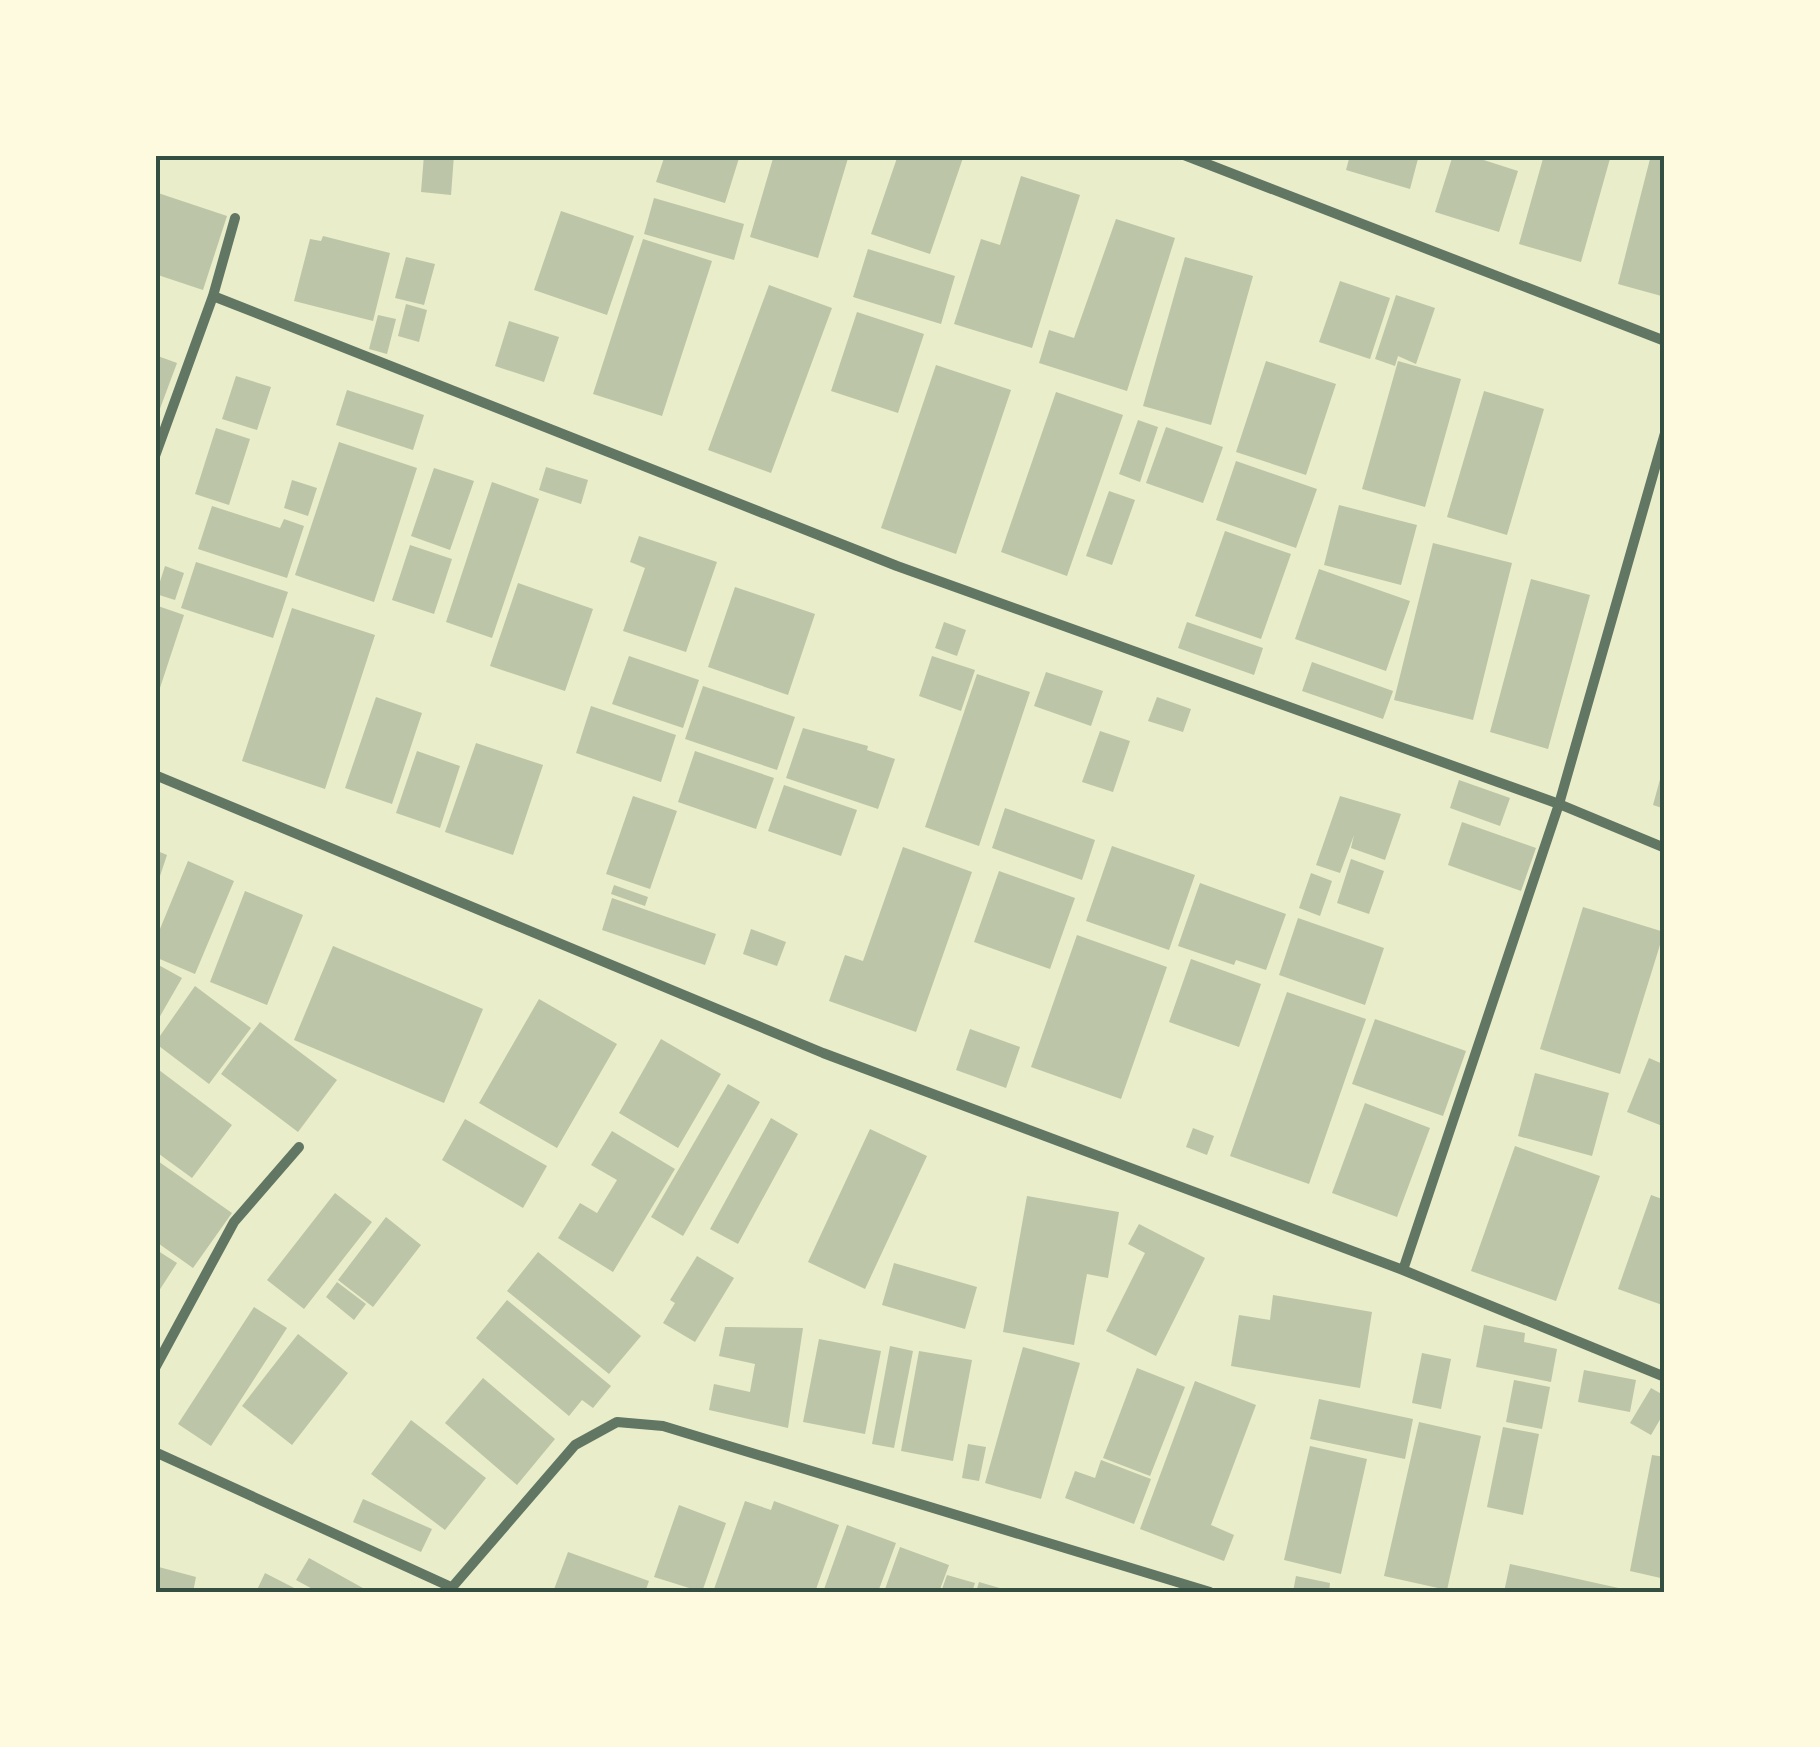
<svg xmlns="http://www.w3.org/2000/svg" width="1820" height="1747" viewBox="0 0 1820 1747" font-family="'Source Sans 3',sans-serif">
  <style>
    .building { fill: #bcc5a7 }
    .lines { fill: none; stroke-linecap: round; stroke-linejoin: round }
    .minor { stroke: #617663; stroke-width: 10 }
    .neatline { fill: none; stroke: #344e41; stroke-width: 4 }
  </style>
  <rect width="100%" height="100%" fill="#e9edc9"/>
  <path class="building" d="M424,155H454L451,195L421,192Z
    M665,155H740L725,203L656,182Z
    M774,155H849L818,258L750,237Z
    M898,155H964L930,254L871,234Z
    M1350,155H1419L1410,189L1346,170Z
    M1453,155H1468L1518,171L1499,232L1435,212Z
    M1544,155H1611L1581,262L1519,244Z
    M1651,155H1665V297L1618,284Z
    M1021,176L1080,195L1032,348L954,324L981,239L1000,245Z
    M155,192L227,216L203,290L155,274Z
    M654,198L744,224L734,260L644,234Z
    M561,211L634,236L607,315L534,290Z
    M1116,219L1175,238L1127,391L1039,363L1049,330L1074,338Z
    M323,236L390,253L373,321L294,301L310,239L321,241Z
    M643,239L712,261L662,416L593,394Z
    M868,249L955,276L941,324L853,297Z
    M406,257L435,264L424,305L395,298Z
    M1185,257L1253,276L1211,425L1143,406Z
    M1340,281L1390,298L1370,359L1319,342Z
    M769,285L832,308L771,473L708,450Z
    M1396,295L1435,308L1416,364L1398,356L1395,366L1375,359Z
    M406,304L427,310L419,342L398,336Z
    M857,312L924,334L898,413L831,391Z
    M378,315L396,319L387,354L369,349Z
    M509,321L559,337L544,382L495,366Z
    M155,355L177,363L155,422Z
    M1266,361L1336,384L1306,475L1236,452Z
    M1398,361L1461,379L1425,507L1362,489Z
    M936,365L1011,390L956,554L881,528Z
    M236,376L271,387L257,430L222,419Z
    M347,390L424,415L413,450L336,425Z
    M1484,391L1544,409L1507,535L1447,517Z
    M1056,392L1123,415L1067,576L1001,552Z
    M1138,420L1158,427L1140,482L1119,474Z
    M1166,427L1223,447L1203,503L1146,483Z
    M216,428L250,439L229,505L195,494Z
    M339,442L417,468L374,602L295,575Z
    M1236,461L1317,489L1296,548L1216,520Z
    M546,467L588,480L581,504L539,490Z
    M434,468L474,481L450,550L411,536Z
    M292,480L317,488L308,516L284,508Z
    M492,482L539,499L492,638L446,622Z
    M1109,491L1135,500L1112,565L1086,556Z
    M1339,505L1417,525L1401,585L1324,565Z
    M212,506L280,528L284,519L304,526L287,578L198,549Z
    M1225,531L1291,554L1261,639L1195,616Z
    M639,536L717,562L686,652L623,631L645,568L630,562Z
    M1433,543L1512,563L1473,720L1394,700Z
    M410,545L452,559L434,614L392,600Z
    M196,562L288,592L273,638L181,608Z
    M165,566L184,573L175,600L156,594Z
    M1319,569L1410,601L1386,671L1295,639Z
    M1531,579L1590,595L1548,749L1490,732Z
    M518,583L593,609L565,691L490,666Z
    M735,587L815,614L788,695L708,667Z
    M155,605L184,615L156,700H155Z
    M292,608L375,635L325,789L242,761Z
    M944,622L966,630L957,656L935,648Z
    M1187,622L1263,648L1254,675L1178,648Z
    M629,656L699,680L683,728L612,704Z
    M932,656L975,670L961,711L919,696Z
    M1312,662L1393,691L1383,719L1302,691Z
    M1046,672L1103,691L1091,726L1034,706Z
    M977,674L1030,692L979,846L925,827Z
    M703,686L795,717L777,770L685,739Z
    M376,697L422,713L392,804L345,788Z
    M1157,697L1191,709L1183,732L1148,721Z
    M591,706L676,735L661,782L576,753Z
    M803,728L868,746L867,750L895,759L878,809L786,778Z
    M1100,731L1130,741L1113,792L1082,782Z
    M476,743L543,765L513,855L445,832Z
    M417,751L460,766L440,828L396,813Z
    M695,751L774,778L756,829L678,802Z
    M1664,765H1665V809L1653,805Z
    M1459,780L1510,798L1500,826L1450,808Z
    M784,785L857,810L841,856L768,831Z
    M633,796L677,811L650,889L606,874Z
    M1340,796L1401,814L1385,860L1351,848L1354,835L1340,873L1316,865Z
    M1005,808L1095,840L1082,880L992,848Z
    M1462,822L1536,848L1521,891L1448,865Z
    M1112,846L1195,875L1169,950L1086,921Z
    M903,847L972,872L916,1032L829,1001L845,955L863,961Z
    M155,850L167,855L156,888H155Z
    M1351,859L1384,871L1369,914L1337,903Z
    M188,861L234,881L195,974L155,957V941Z
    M999,871L1075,898L1050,969L974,942Z
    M1311,873L1332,881L1320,916L1299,908Z
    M1200,883L1286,914L1266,970L1236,960L1234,965L1178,946Z
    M614,885L648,897L645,906L611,894Z
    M245,891L303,915L267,1005L210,982Z
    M612,898L716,934L705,965L602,930Z
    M1583,907L1664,932L1620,1074L1540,1049Z
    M1298,918L1384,948L1365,1005L1279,975Z
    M751,929L786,942L777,966L743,954Z
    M1077,935L1167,967L1121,1099L1031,1067Z
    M333,946L483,1009L444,1103L294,1040Z
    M1191,959L1261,984L1239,1047L1169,1022Z
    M155,963L182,978L159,1018L155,1016Z
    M195,986L251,1028L209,1084L155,1043Z
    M1287,992L1366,1019L1309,1184L1230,1156Z
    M539,999L617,1044L557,1148L479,1103Z
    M1375,1019L1466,1051L1443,1116L1352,1084Z
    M260,1022L337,1080L298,1132L221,1074Z
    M970,1029L1020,1047L1006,1088L956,1070Z
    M661,1039L721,1074L678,1148L619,1113Z
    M1649,1058L1665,1065V1127L1627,1112Z
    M155,1067L232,1125L192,1178L155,1151Z
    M1535,1073L1609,1093L1592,1156L1518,1136Z
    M728,1084L760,1102L683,1236L651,1217Z
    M1365,1103L1430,1128L1397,1217L1332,1193Z
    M771,1118L798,1134L738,1244L710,1229Z
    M465,1119L547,1166L523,1208L442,1160Z
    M1193,1128L1214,1136L1207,1155L1186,1147Z
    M870,1129L927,1156L865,1289L808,1262Z
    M612,1131L675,1169L613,1272L558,1238L580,1203L597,1213L617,1180L591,1165Z
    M1515,1146L1600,1176L1556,1301L1471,1271Z
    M155,1159L232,1213L193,1268L155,1241Z
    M335,1193L372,1222L304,1309L267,1280Z
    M1651,1195L1665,1200V1306L1618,1289Z
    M1027,1196L1119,1212L1108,1278L1087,1274L1074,1345L1003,1332Z
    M386,1217L421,1245L373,1307L338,1280Z
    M1139,1224L1205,1258L1156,1356L1106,1331L1145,1253L1128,1244Z
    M155,1249L177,1263L155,1297Z
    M538,1252L641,1336L609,1374L507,1291Z
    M697,1256L734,1278L695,1342L663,1323L675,1303L670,1300Z
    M894,1263L977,1287L965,1329L882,1305Z
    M337,1282L366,1304L354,1320L326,1297Z
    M1273,1295L1372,1312L1360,1388L1231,1366L1239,1315L1270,1320Z
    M507,1300L611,1386L593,1408L582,1400L569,1416L476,1338Z
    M254,1307L287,1328L211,1446L178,1424Z
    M1484,1325L1525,1333L1524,1342L1557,1349L1551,1382L1476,1367Z
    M725,1327L803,1328L788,1428L709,1410L714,1384L750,1392L755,1364L719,1356Z
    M298,1334L348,1373L292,1445L242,1406Z
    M819,1339L881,1351L865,1434L803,1422Z
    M890,1346L913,1351L894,1448L872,1444Z
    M1023,1347L1080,1363L1041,1499L985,1483Z
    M919,1351L972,1360L953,1461L901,1451Z
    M1422,1353L1451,1359L1441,1409L1412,1403Z
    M1137,1368L1185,1387L1150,1476L1103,1458Z
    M1584,1370L1636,1380L1630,1412L1578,1402Z
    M483,1378L555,1439L517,1485L445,1423Z
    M1514,1380L1550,1387L1542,1429L1506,1422Z
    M1195,1381L1256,1405L1211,1525L1234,1535L1224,1561L1140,1529Z
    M1651,1388L1665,1396V1411L1651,1435L1630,1423Z
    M1319,1399L1413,1419L1405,1459L1310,1439Z
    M411,1420L486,1478L445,1530L371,1474Z
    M1419,1422L1481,1436L1447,1590L1384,1576Z
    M1503,1427L1539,1434L1523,1515L1487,1507Z
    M968,1444L986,1447L979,1481L962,1478Z
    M1310,1446L1367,1459L1341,1574L1284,1560Z
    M1652,1455L1665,1457V1579L1630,1571Z
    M1101,1460L1151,1479L1134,1524L1065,1498L1075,1471L1095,1478Z
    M363,1499L432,1529L421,1552L353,1522Z
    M745,1501L771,1510L774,1501L839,1525L815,1592H713Z
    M679,1505L726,1523L702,1592L654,1577Z
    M847,1525L896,1543L878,1592H823Z
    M900,1547L949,1565L939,1592H884Z
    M568,1552L649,1581L645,1592H553Z
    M309,1558L370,1592H318L296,1580Z
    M1510,1564L1623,1589V1592H1504Z
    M155,1566L196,1577L193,1592L155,1590Z
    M265,1573L302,1592H256Z
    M947,1575L975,1583L972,1592H941Z
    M1296,1576L1330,1583L1329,1592H1293Z
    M979,1582L1010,1591V1592H976Z"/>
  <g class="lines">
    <path class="minor" d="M1184,155L1665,341
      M213,296L897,566L1559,804L1665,848
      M155,456L213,296L235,218
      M155,775L823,1053L1403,1270L1665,1377
      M1403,1270L1559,804L1665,433
      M155,1368L234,1222L299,1147
      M155,1452L451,1587
      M448,1592L575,1445L617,1422L663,1426L1210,1592"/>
  </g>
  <rect width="1820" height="1747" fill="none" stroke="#fefae0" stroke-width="315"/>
  <rect x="158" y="158" width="1504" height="1432" class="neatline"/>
</svg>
